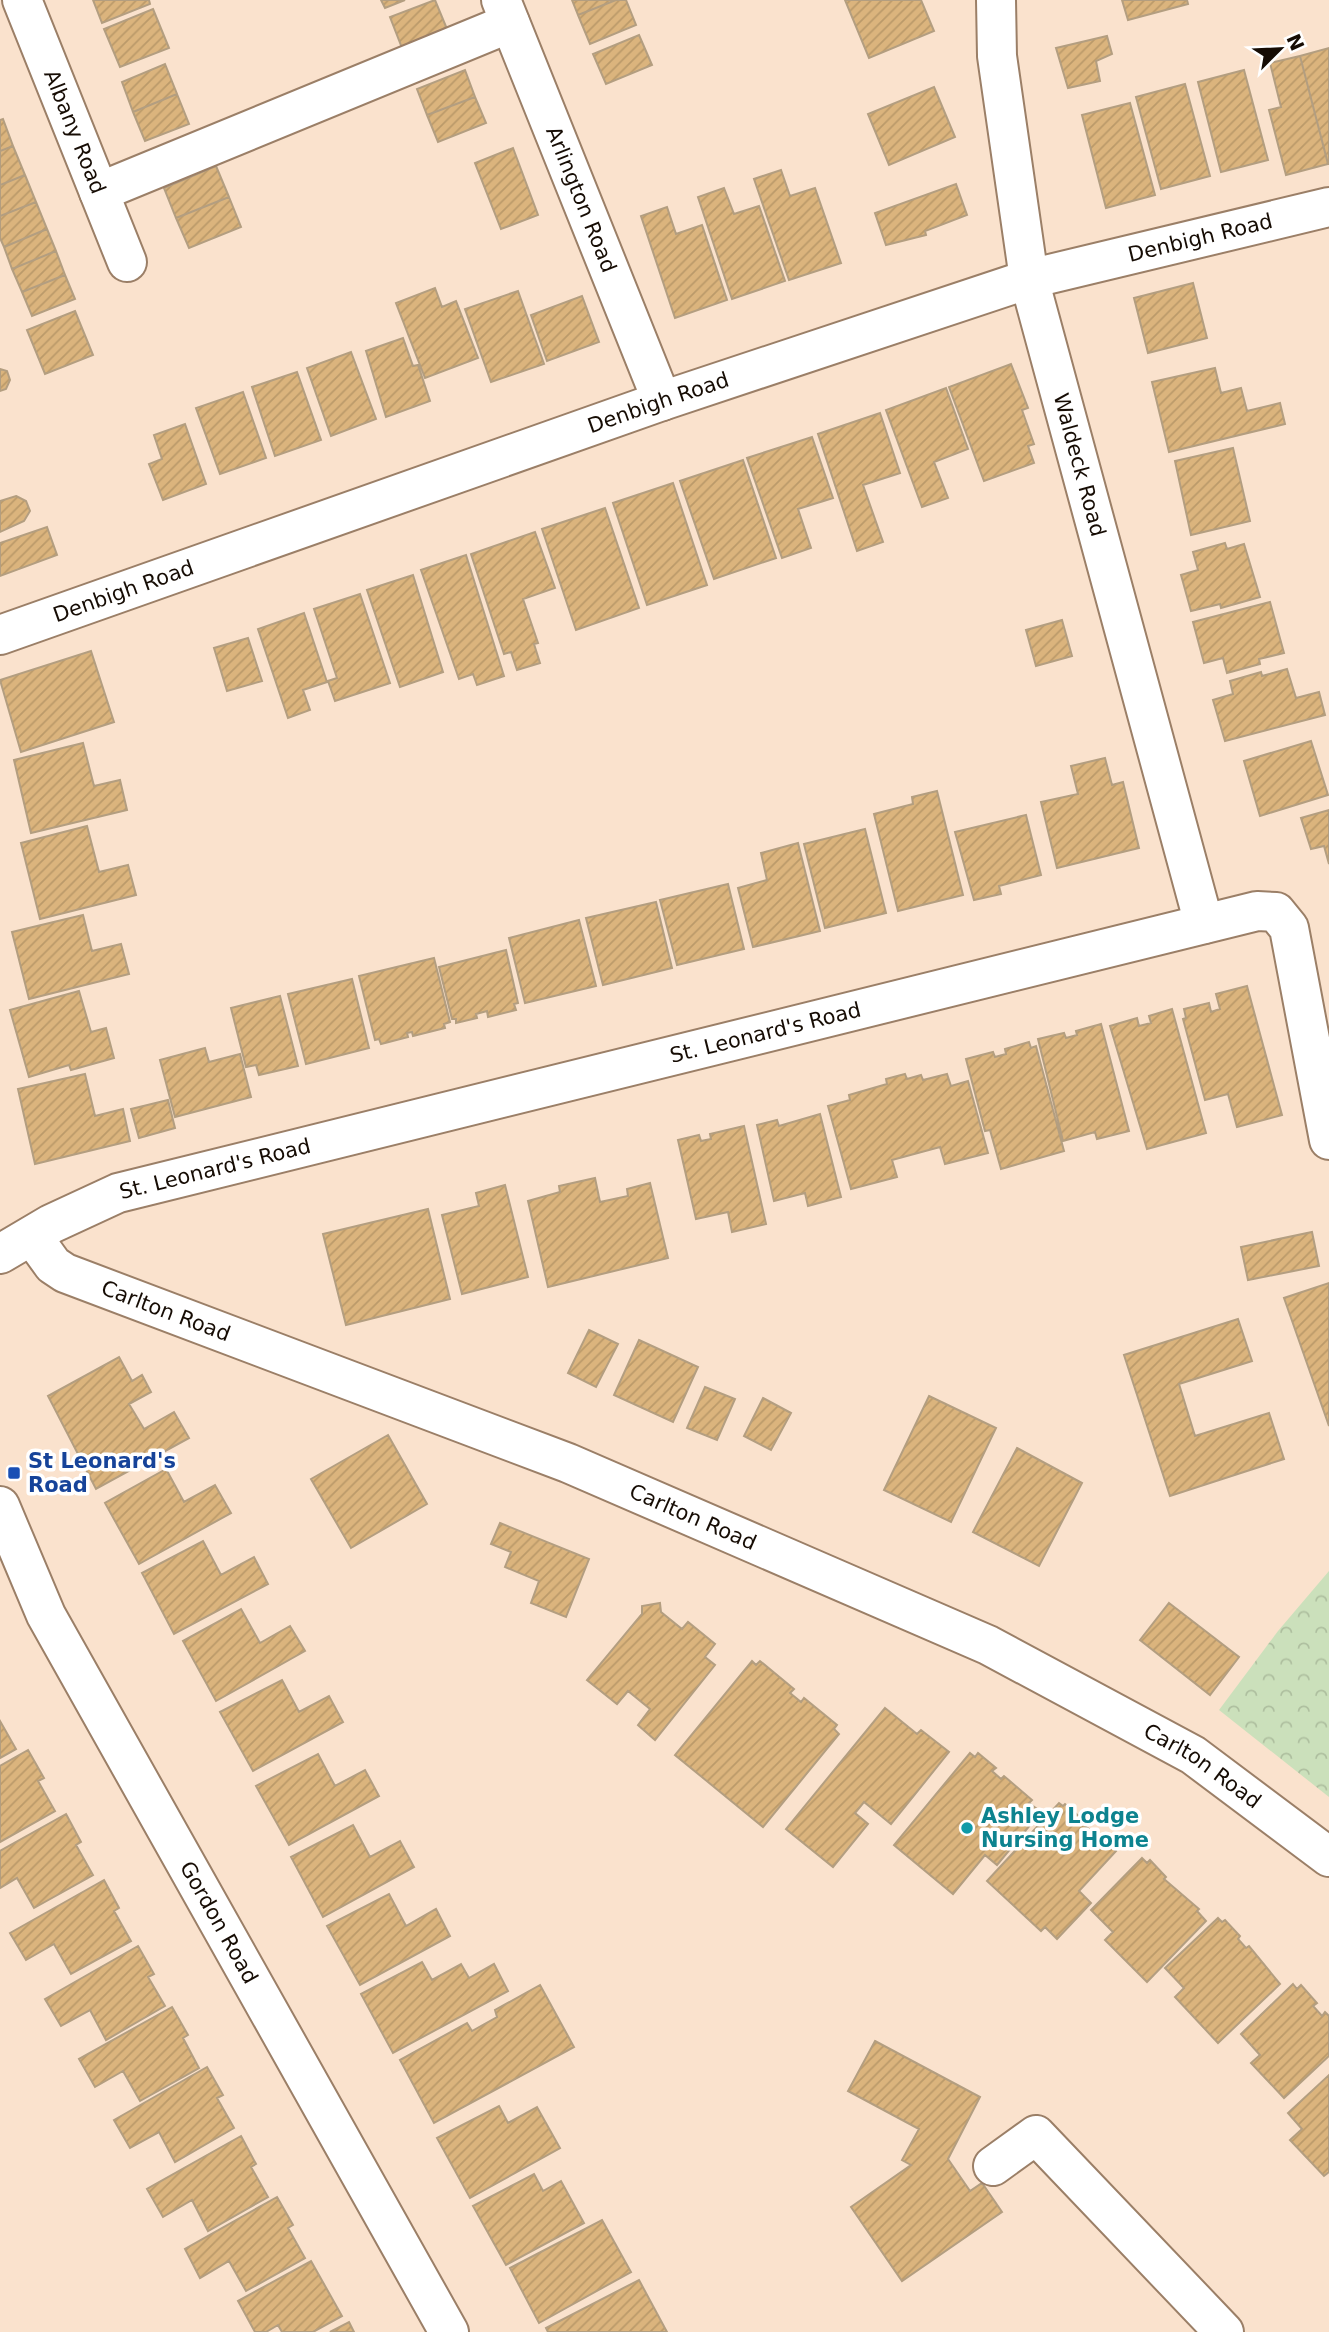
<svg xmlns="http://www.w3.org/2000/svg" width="1329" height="2332" viewBox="0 0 1329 2332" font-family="'DejaVu Sans',sans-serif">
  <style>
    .forest { fill: url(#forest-crowns) }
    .building { fill: url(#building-hatch); stroke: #b39e80; stroke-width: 2 }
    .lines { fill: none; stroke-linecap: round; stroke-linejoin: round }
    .minor-casing { stroke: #9b7f67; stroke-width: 42 }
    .minor { stroke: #fff; stroke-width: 38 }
    .transit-dot { fill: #1a4fb4; stroke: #fff; stroke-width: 2.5 }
    .culture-dot { fill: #0f9aa8; stroke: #fff; stroke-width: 2.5 }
    .labels { text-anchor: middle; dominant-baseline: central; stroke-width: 7; stroke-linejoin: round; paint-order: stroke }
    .street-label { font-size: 21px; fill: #160c04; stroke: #fff }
    .transit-label { font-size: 21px; font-weight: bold; fill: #164399; stroke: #fff; text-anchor: start }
    .culture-label { font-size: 21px; font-weight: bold; fill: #0d838f; stroke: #fff; text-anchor: start }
  </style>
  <defs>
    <pattern id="forest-crowns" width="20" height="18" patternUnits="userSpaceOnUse" patternTransform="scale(1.75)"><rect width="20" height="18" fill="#cbe0bb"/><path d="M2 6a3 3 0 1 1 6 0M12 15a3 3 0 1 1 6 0" fill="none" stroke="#aebf9f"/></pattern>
    <pattern id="building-hatch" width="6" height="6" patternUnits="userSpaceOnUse" patternTransform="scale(1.75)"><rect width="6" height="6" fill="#dbb47d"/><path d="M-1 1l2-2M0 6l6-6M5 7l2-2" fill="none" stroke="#bb9a6a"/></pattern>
  </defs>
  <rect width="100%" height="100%" fill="#fae2cd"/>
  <path class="forest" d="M1329,1571V1797L1219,1710L1278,1631Z"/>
  <path class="building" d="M93,0H149L150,4L102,23Z
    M381,0H405L385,8Z
    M435,0L447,29L402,48L390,17Z
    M572,0H616L578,15Z
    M616,0H626L636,25L590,44L578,15Z
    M845,0H921L934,31L869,58Z
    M1122,0H1187L1188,4L1128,20Z
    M153,9L169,48L120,67L104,29Z
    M639,35L652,65L606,84L593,54Z
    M1107,36L1112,54L1096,61L1100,81L1068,88L1056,48Z
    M1329,48V164H1328L1300,56Z
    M1300,56L1328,164L1286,175L1269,110L1281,107L1270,63Z
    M165,64L177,94L133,112L122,82Z
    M465,70L475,97L427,115L417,89Z
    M1244,70L1268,160L1221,172L1198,82Z
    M1185,84L1210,176L1161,189L1136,97Z
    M934,87L955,137L889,165L868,114Z
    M177,94L189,124L145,141L133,112Z
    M475,97L486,123L438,142L427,115Z
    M1130,103L1155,195L1106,208L1082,115Z
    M3,119L13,146L0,151V120Z
    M13,146L25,175L0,185V151Z
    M513,148L538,215L501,229L475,163Z
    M216,166L229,197L176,218L164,188Z
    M781,170L790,196L815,188L841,263L789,280L754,179Z
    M25,175L36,202L0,216V185Z
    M956,184L967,215L925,231L926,235L886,245L875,213Z
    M724,188L734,214L759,206L785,281L732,299L698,197Z
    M229,197L241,227L189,248L176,218Z
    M36,202L47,229L4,247L0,238V216Z
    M667,207L676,234L702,225L727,300L675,318L641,216Z
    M47,229L56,251L12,269L4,247Z
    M56,251L65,275L22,292L12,269Z
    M65,275L75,299L32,316L22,292Z
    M1193,283L1207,338L1148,353L1134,298Z
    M435,288L442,307L456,301L478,358L425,378L396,303Z
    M518,291L544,364L491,382L465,309Z
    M582,296L599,342L547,361L531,315Z
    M75,311L93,355L45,374L27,330Z
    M403,338L413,366L418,365L430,401L386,417L366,351Z
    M351,352L376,419L331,436L307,368Z
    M1011,364L1028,408L1022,410L1034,444L1028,446L1034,463L984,481L949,387Z
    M1215,368L1221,393L1241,388L1247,411L1280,403L1285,424L1169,452L1152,382Z
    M0,369L7,371L10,380L6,389L0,391Z
    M297,372L321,440L275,456L252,387Z
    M946,388L968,449L934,462L948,498L922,507L886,410Z
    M243,392L266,458L220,474L196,408Z
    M880,413L900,473L863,485L883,542L857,551L818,434Z
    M185,424L206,484L163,500L149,464L162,459L154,435Z
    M812,437L833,498L798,509L811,548L782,558L747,458Z
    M1233,448L1250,521L1191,535L1175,461Z
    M743,460L776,558L714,579L680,481Z
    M673,483L707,585L647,605L613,503Z
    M16,496L26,501L30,511L24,521L0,532V501Z
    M605,508L639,608L576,630L542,529Z
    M47,527L57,555L0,576V543Z
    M535,532L555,588L523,599L538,643L534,644L540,663L517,670L511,652L504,654L471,554Z
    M1225,543L1227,549L1244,544L1260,597L1221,608L1220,604L1191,611L1181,575L1198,570L1193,552Z
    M466,555L504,676L477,685L473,674L459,679L421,570Z
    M413,575L443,672L400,687L367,590Z
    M360,594L390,683L335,701L328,681L337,678L314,609Z
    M1270,602L1284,653L1259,659L1260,664L1227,673L1223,658L1204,663L1193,622Z
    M304,613L327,682L303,690L310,710L288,718L258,629Z
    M1062,620L1072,656L1036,666L1026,630Z
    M248,638L262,681L227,691L214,648Z
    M91,651L114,722L21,752L0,680Z
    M1287,669L1296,698L1319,692L1325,715L1225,741L1213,700L1233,694L1230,681L1261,672L1262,676Z
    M1311,741L1328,795L1260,816L1244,761Z
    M83,743L94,786L120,780L127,810L31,833L14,760Z
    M1105,758L1112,785L1123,782L1139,848L1057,868L1041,802L1078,794L1071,766Z
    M937,791L963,895L898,911L874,814L913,804L912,797Z
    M1329,810V864L1324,846L1311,849L1301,818Z
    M1026,815L1041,875L999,886L1001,894L974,900L955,832Z
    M87,826L99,872L128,865L136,895L40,919L21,843Z
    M865,829L886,913L825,928L804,844Z
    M798,843L820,931L753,947L738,888L767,880L761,853Z
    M728,884L744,949L677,965L660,900Z
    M656,902L672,968L603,985L586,918Z
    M83,915L92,951L121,944L129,974L29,999L12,932Z
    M579,920L596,986L525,1003L509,938Z
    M506,950L518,1003L514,1004L516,1010L488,1017L487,1011L476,1014L477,1018L456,1023V1019H452L439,967Z
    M434,958L450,1022L444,1024L445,1028L413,1036L412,1032L407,1033L408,1037L381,1044L379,1039L375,1040L359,976Z
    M352,979L369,1048L306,1064L288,994Z
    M1247,986L1282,1115L1237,1127L1228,1094L1205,1100L1183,1019L1186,1018L1184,1009L1209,1003L1211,1012L1220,1009L1216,994Z
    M79,991L91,1032L106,1028L114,1058L71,1070L69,1065L29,1077L10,1010Z
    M280,996L298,1066L259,1075L256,1065L246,1067L231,1008Z
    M1172,1009L1206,1133L1147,1149L1110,1026L1137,1018L1139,1026L1151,1023L1149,1016Z
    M1101,1024L1129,1131L1097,1139L1095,1132L1063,1141L1038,1039L1064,1033L1066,1038L1077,1035L1076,1031Z
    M1029,1042L1031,1048L1036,1046L1064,1151L1001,1169L990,1130L985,1131L966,1059L993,1052L995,1057L1006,1054L1005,1049Z
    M205,1048L209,1062L240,1054L251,1097L175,1117L160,1060Z
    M85,1074L95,1116L123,1109L130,1141L35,1164L18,1089Z
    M905,1074L907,1079L921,1075L923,1080L947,1074L951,1086L968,1081L988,1153L945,1164L940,1147L892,1160L897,1177L851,1189L828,1106L850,1100L849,1095L887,1084L886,1079Z
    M168,1100L175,1128L139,1138L131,1109Z
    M820,1114L841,1197L808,1206L805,1193L774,1201L757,1125L777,1120L779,1126Z
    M744,1126L766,1224L732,1232L728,1212L696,1219L678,1140L699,1135L701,1141L711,1139L710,1134Z
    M595,1178L600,1202L628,1196L627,1189L650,1183L668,1258L548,1287L528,1201L560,1192L559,1186Z
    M505,1185L528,1277L462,1294L442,1215L479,1206L476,1193Z
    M428,1209L450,1299L346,1325L323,1234Z
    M1312,1232L1319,1266L1248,1280L1241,1247Z
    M1329,1283V1426L1284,1298Z
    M1238,1319L1252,1361L1179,1384L1195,1436L1269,1413L1284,1459L1170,1496L1124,1355Z
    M589,1330L618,1344L596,1387L568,1373Z
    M639,1340L698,1367L673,1422L614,1395Z
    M119,1357L132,1381L142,1375L151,1392L129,1404L144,1429L174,1412L189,1438L96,1489L48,1396Z
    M705,1387L735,1399L717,1440L687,1428Z
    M929,1396L996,1428L951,1522L884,1490Z
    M763,1398L791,1413L771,1450L744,1436Z
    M388,1435L427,1504L351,1548L311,1479Z
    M1017,1448L1082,1483L1039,1566L973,1532Z
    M166,1469L184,1502L215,1485L231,1513L139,1564L105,1503Z
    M500,1523L589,1559L566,1617L531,1603L539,1581L505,1567L511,1552L491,1544Z
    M203,1541L221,1575L254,1557L268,1584L174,1634L142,1573Z
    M660,1603L661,1612L682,1629L688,1622L715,1644L705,1657L715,1665L655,1740L638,1725L650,1709L628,1691L617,1704L587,1680L642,1614V1606Z
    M1169,1603L1239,1657L1210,1695L1140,1640Z
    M241,1609L260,1643L290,1626L305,1651L216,1701L183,1641Z
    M752,1661L756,1665L760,1661L794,1689L790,1693L801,1702L804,1698L837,1725L834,1729L839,1734L763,1827L675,1755Z
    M282,1680L299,1712L329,1696L343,1722L253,1771L220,1712Z
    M885,1708L917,1734L921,1730L949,1752L891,1824L864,1802L855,1813L868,1824L833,1867L786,1829Z
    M0,1721L16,1749L0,1758Z
    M28,1750L44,1778L38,1781L55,1811L0,1842V1766Z
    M970,1753L975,1757L978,1753L996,1768L992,1771L1001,1779L1004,1776L1032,1800L1029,1803L1041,1812L997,1865L985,1855L953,1894L894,1845Z
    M318,1754L335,1786L365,1770L379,1796L289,1845L256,1786Z
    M1059,1803L1063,1806L1065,1804L1082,1819L1079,1821L1116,1851L1079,1891L1091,1903L1057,1939L1045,1927L1041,1931L987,1881Z
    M66,1814L81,1842L76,1845L93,1875L34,1908L17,1878L0,1888V1851Z
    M353,1825L370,1857L400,1841L414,1867L323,1917L291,1857Z
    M1142,1858L1147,1863L1150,1860L1166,1877L1164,1879L1199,1909L1197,1911L1206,1921L1147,1982L1105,1940L1113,1932L1091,1910Z
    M104,1880L119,1908L114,1911L131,1941L71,1974L54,1944L26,1960L10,1933Z
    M389,1894L406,1926L436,1909L450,1936L360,1985L327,1926Z
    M1218,1918L1222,1922L1225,1920L1240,1936L1238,1939L1246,1948L1249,1946L1280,1984L1218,2043L1175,1997L1184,1988L1165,1968Z
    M138,1946L154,1974L148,1977L165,2006L106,2040L90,2010L61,2026L45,1999Z
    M422,1962L432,1980L461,1964L469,1978L494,1964L508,1991L393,2053L361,1994Z
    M1293,1984L1297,1989L1301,1985L1317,2003L1313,2006L1322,2016L1325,2012L1329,2016V2056L1284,2098L1251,2063L1260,2055L1241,2034Z
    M540,1985L574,2047L434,2123L400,2060L467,2023L472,2031L497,2017L495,2010Z
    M172,2007L188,2035L183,2038L199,2068L140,2101L123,2071L95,2087L79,2059Z
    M875,2041L980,2097L948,2159L970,2191L982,2183L1002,2212L902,2281L851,2207L911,2165L902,2160L919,2129L848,2091Z
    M207,2067L223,2095L217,2098L234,2128L175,2162L159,2132L130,2148L114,2120Z
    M1329,2075V2172L1324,2176L1290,2140L1302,2129L1288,2113Z
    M499,2106L508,2123L537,2107L560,2148L470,2198L437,2138Z
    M241,2136L256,2164L251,2167L268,2197L208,2231L192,2200L163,2217L147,2189Z
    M534,2174L543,2191L561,2181L584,2223L506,2265L473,2206Z
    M277,2197L293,2225L288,2228L305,2258L246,2291L229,2261L200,2278L185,2249Z
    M602,2220L631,2272L539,2323L510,2268Z
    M311,2261L342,2316L313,2332H282L278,2325L266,2332H255L238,2301Z
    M639,2280L667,2332H548L546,2328Z
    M349,2322L354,2332H330Z"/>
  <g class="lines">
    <g class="minor-casing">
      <g id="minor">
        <path id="s1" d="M22,0L127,262"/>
        <path id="s2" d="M501,0L662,401"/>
        <path id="s3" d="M996,0L997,56L1029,279L1204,924"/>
        <path d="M99,192L510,23"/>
        <path id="s4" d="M0,635L662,401L1029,279L1329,207"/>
        <path id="s5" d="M32,1236L53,1265L65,1273L568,1463L988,1645L1193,1755L1329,1857"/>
        <path id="s6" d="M0,1254L51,1224L118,1193L1257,911L1276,912L1289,928L1329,1140"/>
        <path id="s7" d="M0,1506L46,1615L449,2332"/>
        <path d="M993,2166L1036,2135L1224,2332"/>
      </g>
    </g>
    <use href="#minor" class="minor"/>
  </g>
  <rect class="transit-dot" x="7" y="1466" width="14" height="14" rx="3.5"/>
  <circle class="culture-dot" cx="967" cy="1828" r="7"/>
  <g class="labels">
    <g class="street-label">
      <text stroke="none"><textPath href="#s1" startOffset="142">Albany Road</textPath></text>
      <text stroke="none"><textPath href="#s2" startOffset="215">Arlington Road</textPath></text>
      <text stroke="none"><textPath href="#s4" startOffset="1265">Denbigh Road</textPath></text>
      <text stroke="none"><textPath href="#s4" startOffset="698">Denbigh Road</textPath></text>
      <text stroke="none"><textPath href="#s3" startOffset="474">Waldeck Road</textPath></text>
      <text stroke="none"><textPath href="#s4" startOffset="131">Denbigh Road</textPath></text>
      <text stroke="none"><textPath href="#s6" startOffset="800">St. Leonard's Road</textPath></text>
      <text stroke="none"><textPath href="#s6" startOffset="233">St. Leonard's Road</textPath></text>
      <text stroke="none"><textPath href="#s5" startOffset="158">Carlton Road</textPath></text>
      <text stroke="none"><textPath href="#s5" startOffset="724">Carlton Road</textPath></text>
      <text stroke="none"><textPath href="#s5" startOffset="1292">Carlton Road</textPath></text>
      <text stroke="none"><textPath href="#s7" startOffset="471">Gordon Road</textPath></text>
    </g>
    <g class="transit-label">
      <text x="28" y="1461">St Leonard's<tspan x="28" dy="24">Road</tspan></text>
    </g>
    <g class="culture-label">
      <text x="981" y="1816">Ashley Lodge<tspan x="981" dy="24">Nursing Home</tspan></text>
    </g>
  </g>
  <g transform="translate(1280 49) rotate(66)" stroke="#ffffff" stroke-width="5" paint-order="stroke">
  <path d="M0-5L12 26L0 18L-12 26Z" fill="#160c04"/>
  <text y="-10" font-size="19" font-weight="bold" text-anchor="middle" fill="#160c04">N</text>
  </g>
</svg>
